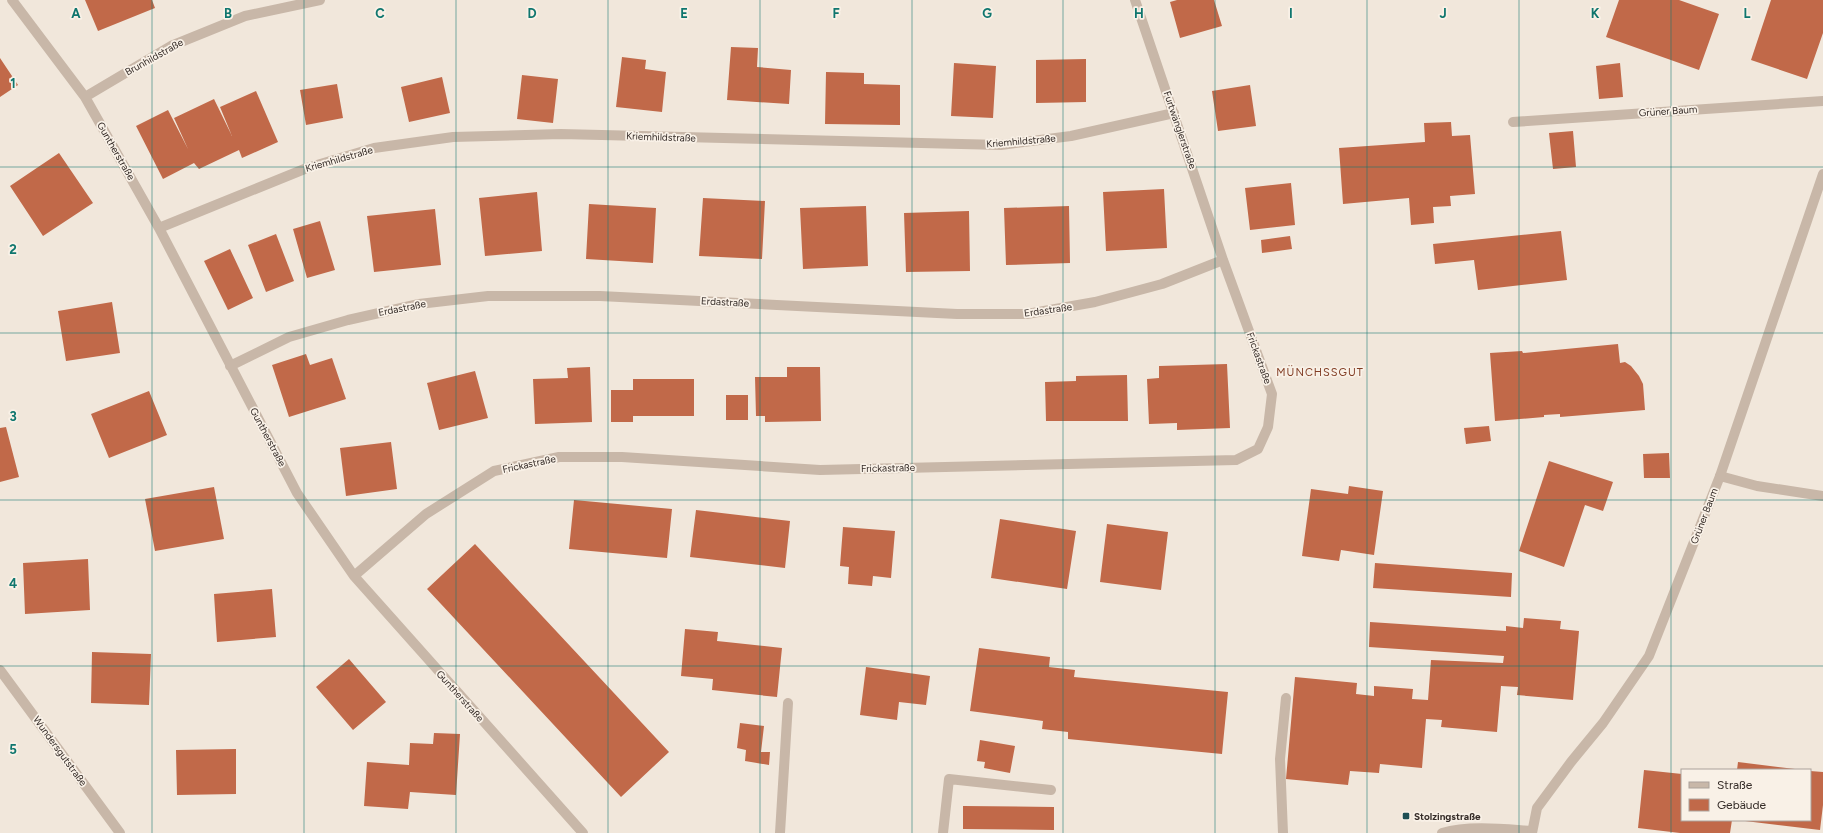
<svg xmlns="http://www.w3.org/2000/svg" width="1823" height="833" viewBox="0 0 1823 833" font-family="Figtree,sans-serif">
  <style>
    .building { fill: #c16949 }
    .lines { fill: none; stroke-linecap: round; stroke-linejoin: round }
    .service { stroke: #c8b7a8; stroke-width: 10 }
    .minor { stroke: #c8b7a8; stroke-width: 10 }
    .tertiary { stroke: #c8b7a8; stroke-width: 10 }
    .grid { fill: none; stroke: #0f766e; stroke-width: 1; stroke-opacity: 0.55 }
    .poi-dot { fill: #1f5055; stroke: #f9f1e7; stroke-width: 1.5 }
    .labels { text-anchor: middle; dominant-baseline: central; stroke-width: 3.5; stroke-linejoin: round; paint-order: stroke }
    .street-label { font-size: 10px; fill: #352c28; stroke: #f9f1e7 }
    .poi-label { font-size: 10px; font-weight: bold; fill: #352c28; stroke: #f9f1e7; text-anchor: start }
    .neighbourhood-label { font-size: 11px; letter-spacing: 1px; fill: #813d24; stroke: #f9f1e7 }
    .grid-label { font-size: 13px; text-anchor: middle; font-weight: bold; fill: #0f766e; stroke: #f9f1e7; stroke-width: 3.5; stroke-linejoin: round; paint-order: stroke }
  </style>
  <rect width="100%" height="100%" fill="#f1e7db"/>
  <path class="building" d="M85,0H152L155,8L98,31Z
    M1177,0H1214L1222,26L1180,38L1170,2Z
    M1619,0H1679L1719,14L1699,70L1606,37Z
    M1771,0H1823V33L1807,79L1751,60Z
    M731,47L758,48L757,67L791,70L789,104L727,100Z
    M622,57L646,60L645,69L666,72L662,112L616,107Z
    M0,58L18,85L0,97Z
    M1086,59V102L1036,103V60Z
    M954,63L996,66L993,118L951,116Z
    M1620,63L1623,97L1599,99L1596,66Z
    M826,72L864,73V84L900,85V125L825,124Z
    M522,75L558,79L553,123L517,119Z
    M442,77L450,113L409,122L401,87Z
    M337,84L343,118L306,125L300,90Z
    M1250,85L1256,126L1218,131L1212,91Z
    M256,91L278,142L242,158L239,150L199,169L194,163L163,179L136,126L168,110L188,149L174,118L214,99L232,136L220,107Z
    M1451,122L1452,136L1470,135L1475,194L1450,196L1451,206L1433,207L1434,223L1411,225L1409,198L1343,204L1339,148L1425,142L1424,123Z
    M1573,131L1576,167L1553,169L1549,133Z
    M59,153L93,203L43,236L10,186Z
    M1291,183L1295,225L1250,230L1245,188Z
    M1164,189L1167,248L1106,251L1103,192Z
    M537,192L542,251L485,256L479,198Z
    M703,198L765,201L762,259L699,256Z
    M589,204L656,208L653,263L586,259Z
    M866,206L868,266L803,269L800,208Z
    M1069,206L1070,263L1006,265L1004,208Z
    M435,209L441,265L374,272L367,216Z
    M969,211L970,271L906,272L904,213Z
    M320,221L335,270L307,278L293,229Z
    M1561,231L1567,280L1478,290L1474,260L1435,264L1433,244Z
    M276,234L294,281L266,292L248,245Z
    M1290,236L1292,249L1262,253L1261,240Z
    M230,249L253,298L228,310L204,261Z
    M112,302L120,353L66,361L58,311Z
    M1618,344L1620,363L1625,362L1631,366L1639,376L1643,384L1645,410L1560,417V414L1544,415V417L1495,421L1490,353L1522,351L1523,353Z
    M306,354L310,365L332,358L346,399L289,417L272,365Z
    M1227,364L1230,428L1177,430V423L1149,424L1147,379L1159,378V366Z
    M590,367L592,422L535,424L533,379L568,378L567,368Z
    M787,367H820L821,421L765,422V416H756L755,377H787Z
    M475,371L488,418L439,430L427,383Z
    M1127,375L1128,421H1046L1045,382L1076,381V376Z
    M633,379H694V416H633V422H611V390H633Z
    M149,391L167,435L109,458L91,414Z
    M726,395H748V420H726Z
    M1489,426L1491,441L1466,444L1464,428Z
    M6,427L19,477L0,482V428Z
    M391,442L397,489L346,496L340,448Z
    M1669,453L1670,478H1644L1643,454Z
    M1549,461L1613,482L1603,511L1585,505L1564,567L1519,551Z
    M1349,486L1383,491L1374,555L1341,550L1339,561L1302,556L1311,489L1348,494Z
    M214,487L224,539L155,551L145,499Z
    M574,500L672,509L667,558L569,549Z
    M696,510L790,521L785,568L690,557Z
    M1000,519L1076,531L1067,589L991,578Z
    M1107,524L1168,532L1161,590L1100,582Z
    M843,527L895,531L891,578L873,576L872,586L848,584L849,567L840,566Z
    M475,544L669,752L621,797L427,589Z
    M88,559L90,610L25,614L23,563Z
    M1375,563L1512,573L1511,597L1373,588Z
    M272,589L276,637L217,642L214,594Z
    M1524,618L1561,621L1560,629L1579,631L1573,700L1517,695L1518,687L1501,686L1497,732L1441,727L1442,720L1426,719L1422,768L1380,764L1379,773L1350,771L1348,785L1286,779L1295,677L1357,683L1356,694L1374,696V686L1413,689L1412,699L1428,700L1431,660L1503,663L1504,656L1369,647L1370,622L1506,631V626L1523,628Z
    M685,629L718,632L717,641L782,648L777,697L712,690L713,679L681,676Z
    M979,648L1050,657L1049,667L1075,670L1074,677L1228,692L1222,754L1068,739V732L1042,729L1043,721L970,711Z
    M92,652L151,654L149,705L91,703Z
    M349,659L386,702L353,730L316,687Z
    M866,667L930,676L926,705L899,702L897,720L860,715Z
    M740,723L764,726L761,752H770L769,765L745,761L746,750L737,748Z
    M434,733L460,734L456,795L410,792L408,809L364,806L367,762L409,765L410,743L433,744Z
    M980,740L1015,746L1010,773L984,768L985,762L977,761Z
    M236,749V794L177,795L176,750Z
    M1738,762L1795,769V770H1737Z
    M1644,770L1682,774V820H1732L1730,833H1680L1638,828Z
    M1810,771L1823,772V805L1820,830L1745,821L1810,820Z
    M963,806L1054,807V830L963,829Z"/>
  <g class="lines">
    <path class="service" d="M1513,122L1823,101
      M780,833L788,703
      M943,833L949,779L1051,790
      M1283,833L1280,759L1286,698"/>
    <path class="minor" d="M12,0L85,97L159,228L297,493L354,576L583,833
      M85,97L171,46L245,16L320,0
      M159,228L307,168L374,148L453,137L561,134L1001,145L1071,136L1174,113
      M230,366L289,337L348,320L419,304L488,296H600L957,314H1027L1095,302L1162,284L1223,260
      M1720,476L1757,486L1823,496
      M354,576L426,514L494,471L559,457H622L820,470L1236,460L1258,449L1268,427L1272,394L1223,260L1135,0
      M0,670L120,833
      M1442,833C1470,825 1503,829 1532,831"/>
    <path class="tertiary" d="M1532,833L1537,808L1571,762L1603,723L1649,656L1720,476L1823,174"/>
  </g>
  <path class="grid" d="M152,0V833M304,0V833M456,0V833M608,0V833M760,0V833M912,0V833M1063,0V833M1215,0V833M1367,0V833M1519,0V833M1671,0V833M0,167H1823M0,333H1823M0,500H1823M0,666H1823"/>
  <rect class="poi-dot" x="1402" y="812" width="8" height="8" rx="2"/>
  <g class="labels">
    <g class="street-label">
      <text transform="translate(154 57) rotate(-29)">Brunhildstraße</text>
      <text transform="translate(1668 111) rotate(-4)">Grüner Baum</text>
      <text transform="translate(1180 130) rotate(71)">Furtwänglerstraße</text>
      <text transform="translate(661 137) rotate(2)">Kriemhildstraße</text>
      <text transform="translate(1021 141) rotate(-5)">Kriemhildstraße</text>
      <text transform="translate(116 151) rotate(60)">Guntherstraße</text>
      <text transform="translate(339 159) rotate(-16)">Kriemhildstraße</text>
      <text transform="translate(725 302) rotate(3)">Erdastraße</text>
      <text transform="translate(402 308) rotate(-11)">Erdastraße</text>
      <text transform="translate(1048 310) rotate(-8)">Erdastraße</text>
      <text transform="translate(1259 358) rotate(70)">Frickastraße</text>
      <text transform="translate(268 437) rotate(62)">Guntherstraße</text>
      <text transform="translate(529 464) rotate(-12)">Frickastraße</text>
      <text transform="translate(888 468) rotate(-1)">Frickastraße</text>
      <text transform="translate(1704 516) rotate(-69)">Grüner Baum</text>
      <text transform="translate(460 696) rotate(48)">Guntherstraße</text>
      <text transform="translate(60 751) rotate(54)">Wundersgutstraße</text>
    </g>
    <g class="poi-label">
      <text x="1414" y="816">Stolzingstraße</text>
    </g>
    <g class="neighbourhood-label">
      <text x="1320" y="372">MÜNCHSSGUT</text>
    </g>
  </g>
  <g class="grid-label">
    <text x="76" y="18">A</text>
    <text x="228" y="18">B</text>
    <text x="380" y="18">C</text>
    <text x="532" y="18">D</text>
    <text x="684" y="18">E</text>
    <text x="836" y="18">F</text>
    <text x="987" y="18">G</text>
    <text x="1139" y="18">H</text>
    <text x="1291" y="18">I</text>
    <text x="1443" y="18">J</text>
    <text x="1595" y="18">K</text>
    <text x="1747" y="18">L</text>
    <text x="13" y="88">1</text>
    <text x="13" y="254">2</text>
    <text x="13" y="421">3</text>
    <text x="13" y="588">4</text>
    <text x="13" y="754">5</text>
  </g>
  <rect x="1681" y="769" width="130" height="52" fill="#f9f1e7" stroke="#aba29b"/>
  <rect x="1689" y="782" width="20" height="6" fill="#c8b7a8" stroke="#aba29b"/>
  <text x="1717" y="789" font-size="12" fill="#352c28">Straße</text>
  <rect x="1689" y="799" width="20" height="12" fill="#c16949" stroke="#aba29b"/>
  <text x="1717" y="809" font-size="12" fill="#352c28">Gebäude</text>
</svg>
